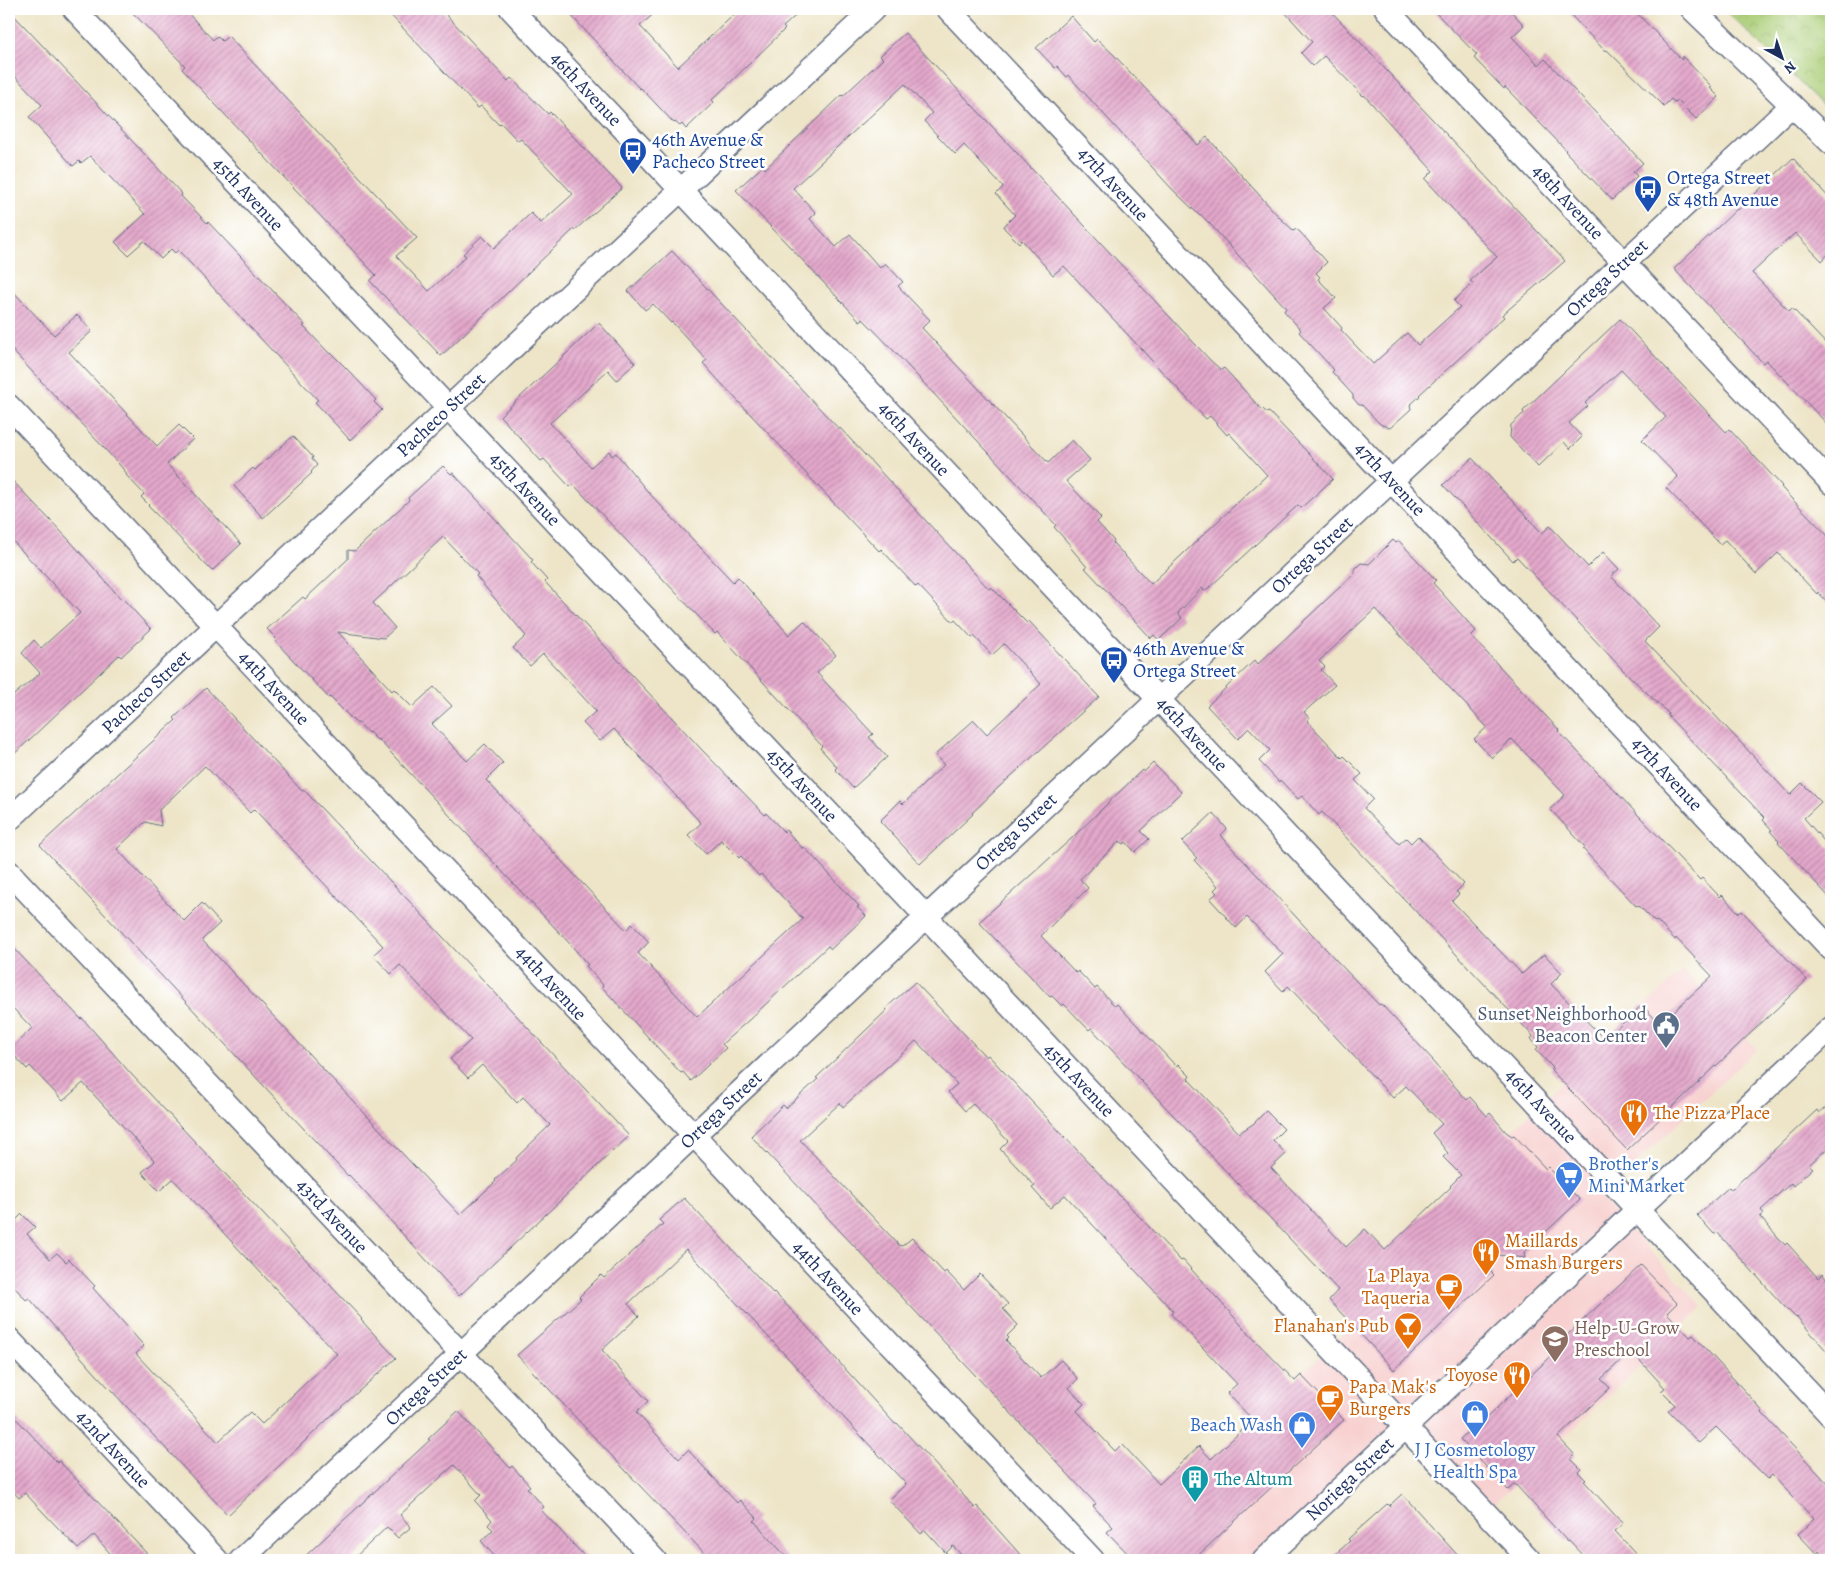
<svg xmlns="http://www.w3.org/2000/svg" width="1840" height="1569" viewBox="0 0 1840 1569" font-family="Alegreya,serif">
  <style>
    .built { fill: #f7d0cf }
    .park { fill: url(#park-crowns); stroke: #627e6a }
    .building { fill: url(#building-hatch); fill-rule: evenodd }
    .lines { fill: none; stroke-linecap: round; stroke-linejoin: round }
    .minor-casing { stroke: #656f83; stroke-width: 25 }
    .minor { stroke: #fff; stroke-width: 22 }
    .labels { text-anchor: middle; dominant-baseline: central; stroke-width: 5; stroke-linejoin: round; paint-order: stroke }
    .street-label { font-size: 19px; fill: #1b2f5e; stroke: #fff }
    .transit-label { font-size: 19px; fill: #164399; stroke: #fff; text-anchor: start }
    .service-label { font-size: 19px; fill: #4e5e75; stroke: #fff; text-anchor: end }
    .food-label { font-size: 19px; fill: #c56008; stroke: #fff; text-anchor: start }
    .shop-label { font-size: 19px; fill: #366cbe; stroke: #fff; text-anchor: start }
    .education-label { font-size: 19px; fill: #785e54; stroke: #fff; text-anchor: start }
    .culture-label { font-size: 19px; fill: #0d838f; stroke: #fff; text-anchor: start }
  </style>
  <defs>
    <pattern id="park-crowns" width="20" height="18" patternUnits="userSpaceOnUse" patternTransform="scale(1.25)"><rect width="20" height="18" fill="#aacd76"/><path d="M2 6a3 3 0 1 1 6 0M12 15a3 3 0 1 1 6 0" fill="none" stroke="#92b068"/></pattern>
    <pattern id="building-hatch" width="6" height="6" patternUnits="userSpaceOnUse" patternTransform="scale(1.25)"><rect width="6" height="6" fill="#e4a8cb"/><path d="M-1 1l2-2M0 6l6-6M5 7l2-2" fill="none" stroke="#b889a8"/></pattern>
  </defs>
  <rect width="100%" height="100%" fill="#fff"/>
  <filter id="ink" filterUnits="userSpaceOnUse"><feTurbulence type="fractalNoise" baseFrequency=".02" numOctaves="2"/><feDisplacementMap in="SourceGraphic" scale="10" xChannelSelector="R" yChannelSelector="G"/><feConvolveMatrix kernelMatrix="1 2 1 2 8 2 1 2 1" color-interpolation-filters="sRGB"/></filter>
  <filter id="wash" filterUnits="userSpaceOnUse"><feTurbulence type="fractalNoise" baseFrequency=".0096" numOctaves="4" result="noise"/><feDisplacementMap in="SourceGraphic" scale="20" xChannelSelector="R" yChannelSelector="G"/><feGaussianBlur stdDeviation="1.12" result="paint"/><feColorMatrix in="noise" values="0 0 0 0 0 0 0 0 0 0 0 0 0 0 0 0 0 1.4 0 .05"/><feComposite in="paint" operator="in"/></filter>
  <g filter="url(#wash)">
    <rect width="100%" height="100%" fill="#eee5c8"/>
    <path class="built" d="M1683,970L1757,1049L1600,1197L1703,1307L1485,1512L1405,1427L1264,1560H1134L1107,1532L1199,1446L1211,1459L1301,1375L1413,1265L1392,1243Z"/>
    <path class="park" d="M1724,9H1831V113Z"/>
    <g id="blocks">
      <path class="building" d="M129,9H184L213,40L217,36L222,41L228,36L417,238L396,256L429,291L466,256L463,254L482,236L494,248L531,213L541,223L573,194L521,139L518,141L501,123L499,125L481,106L478,108L385,9H441L508,81L511,78L548,114L550,112L622,188L575,230L574,229L441,356L370,281L376,275L182,69L185,66Z
        M565,9H659L640,26L678,67L740,9H803L783,27L785,29L712,100L714,102L686,129L682,124L680,126L675,122L674,123L641,88L640,89Z
        M1282,9H1329L1565,261L1502,315L1504,317L1419,395L1420,396L1410,405L1411,409L1390,428L1380,424L1362,405H1359L1353,398V395L1332,372L1334,370L1299,332L1301,330L1284,311L1286,308L1210,224L1200,214L1199,215L1172,189L1068,75L1067,77L1057,66L1055,68L1036,48L1071,16L1094,42L1097,39L1114,55L1198,145L1207,137L1280,218L1294,231L1296,229L1300,232L1327,262L1316,273L1320,277L1318,279L1336,298L1324,308L1342,328L1341,330L1373,364L1407,333L1418,345L1460,307L1454,301L1473,283L1470,281L1497,257L1425,179L1433,171L1364,95L1363,96L1324,56L1313,66L1301,53L1312,42Z
        M1432,9H1509L1524,25L1512,37L1539,65L1545,59L1643,163L1633,172L1637,176L1612,200L1565,151L1566,150L1505,87L1504,89L1474,58L1477,55Z
        M1565,9H1633L1682,60V56L1712,87L1710,88L1719,97L1696,119L1678,101L1675,103L1671,99L1664,106L1607,50L1605,51Z
        M9,10L182,194L181,196L207,223L208,222L305,325L303,326L330,354L331,353L349,371L376,400L374,402L382,410L350,440L315,402L318,400L178,250L175,253L171,249L161,259L144,241L128,255L115,242L145,214L90,156L81,163L79,161L73,166L29,117L42,105L9,70Z
        M905,33L1210,360L1221,370L1224,368L1261,409L1262,408L1267,413L1269,412L1333,479L1301,508L1298,505L1211,586L1204,591L1202,588L1178,613L1182,618L1159,640L1154,635L1151,638L1085,568L1087,567L1070,547L1071,546L1054,527L1056,525L894,351L863,319L860,321L736,190L763,166L765,169L842,95L843,96L883,59L880,56ZM905,84L932,113L924,121L955,154L964,145L1003,187L996,194L1015,215L1004,226V228L1019,243L1022,240L1053,275L1064,266L1206,419L1210,416L1227,435L1229,433L1267,475L1151,584L1113,543L1114,541L1097,522L1101,518L1066,481L1090,460L1072,440L1048,463L922,328L930,320L898,286L903,282L885,263L880,268L850,234L836,247L810,219L816,213L793,188Z
        M1793,158L1831,200V251L1822,261L1795,233L1752,273L1789,311L1792,308L1831,349V428L1766,360L1763,363L1674,269L1737,209L1738,210Z
        M672,251L821,410L839,429L840,428L989,589L991,587L1027,623L1029,621L1099,697L999,787L972,813L973,814L920,864L880,821L900,801L903,804L944,765L935,755L974,720L987,734L1041,684L1004,644L992,655L974,636L972,638L955,620L953,622L918,585L916,587L881,549L879,551L720,382L703,363L707,360L672,322L671,323L653,304L645,310L628,291Z
        M9,287L54,335L77,315L92,331L69,352L157,446L179,425L193,439L167,464L241,544L212,571L148,506L149,505L141,497L144,494L126,475L127,474L118,463L9,347Z
        M1620,319L1726,432L1729,429L1782,486L1781,487L1789,496L1831,539V606L1818,592L1817,594L1778,553L1756,574L1725,540L1720,544L1666,488L1678,477L1642,440L1666,417L1621,370L1585,403L1588,406L1569,423L1582,437L1570,449L1564,442L1538,467L1510,437L1511,425L1524,413L1523,411Z
        M599,323L635,363L617,380L608,370L550,423L591,467L609,451L612,456L616,453L648,492L733,582L738,577L789,635L804,621L836,655L817,673L873,734L869,737L887,757L853,788L835,769L837,767L820,748L822,746L717,632L715,634L573,484L570,487L544,459L541,461L500,416Z
        M293,436L313,457L312,459L317,465L311,472L312,473L263,518L234,486L253,468L255,470Z
        M1472,458L1542,533L1550,526L1588,567L1603,552L1619,569L1611,576L1659,627L1645,641L1790,795L1802,783L1821,802L1804,818L1831,849V899L1778,842L1779,841L1770,831L1772,830L1763,820L1765,818L1667,715L1669,714L1623,670L1517,557L1513,561L1443,485Z
        M443,466L451,474L453,473L533,560L531,562L547,580L545,582L703,751L765,815L766,813L784,832L786,830L803,849L804,847L859,906L857,907L866,916L831,949L828,946L751,1018L722,1044L726,1048L691,1081L683,1072L681,1073L602,987L603,985L586,966L588,965L571,945L378,739L377,740L369,732L368,733L358,722L357,724L330,697L329,698L274,640L276,638L267,629L303,597L305,599L348,559V550L355,551L409,500L408,498ZM443,537L478,574L476,576L526,636L513,648L530,666L543,654L596,711L583,723L600,741L614,729L701,823L688,835L706,854L721,840L739,858L741,856L759,876L761,874L803,919L697,1017L638,953L649,942L632,924L626,930L486,780L503,763L485,744L467,761L432,724L452,706L434,687L412,707L394,689L392,691L338,632L384,638L395,628L373,603Z
        M9,477L71,542L122,600L123,599L151,629L121,657L119,655L9,759V699L40,673L22,653L34,640L41,648L80,613L9,537Z
        M1393,540L1396,543L1399,541L1436,580L1433,583L1476,631L1471,636L1559,730L1558,731L1700,880L1702,878L1720,897L1722,895L1739,913L1742,911L1807,980L1627,1150L1551,1070L1553,1068L1536,1050L1538,1047L1531,1039L1533,1036L1456,954L1322,812L1319,815L1302,796L1298,799L1280,780L1279,782L1259,761L1270,750L1249,728L1238,739L1207,706L1255,660L1258,664L1355,573V569L1361,563L1369,564ZM1375,609L1487,727L1474,739L1492,758L1512,739L1565,795L1550,809L1585,847L1583,849L1636,906L1638,905L1655,922L1657,921L1675,940L1676,938L1712,976L1660,1024L1642,1005L1605,1040L1551,984L1562,973L1544,954L1522,974L1452,901L1459,894L1456,892L1464,884L1418,836L1411,843L1406,838L1399,844L1364,808L1373,799L1355,780L1362,774L1344,756L1342,758L1307,721L1309,718L1304,712L1335,685L1321,670L1325,667L1319,661Z
        M206,688L302,791L304,790L427,920L629,1136L459,1296L349,1175L348,1176L330,1157L40,845L176,720L174,718ZM205,766L250,813L254,809L383,946L373,955L391,974L400,965L471,1040L450,1059L468,1078L482,1065L517,1103L523,1097L550,1125L516,1158L517,1160L495,1180L496,1181L460,1215L202,940L220,923L202,903L184,921L117,849L145,822L161,826L159,810Z
        M1153,763L1181,792L1141,831L1149,839L1135,852L1126,842L1124,844L1120,841L1080,879L1088,888L1041,936L1076,973L1078,971L1095,989L1097,987L1115,1006L1117,1004L1176,1066L1178,1064L1190,1076L1188,1079L1239,1133L1253,1124L1266,1111L1284,1129L1273,1140L1286,1154L1271,1168L1346,1247L1365,1229L1385,1250L1451,1187L1450,1186L1461,1175L1443,1157L1448,1153L1432,1133L1442,1124L1406,1086L1393,1098L1288,986L1283,991L1265,972L1283,954L1247,917L1236,928L1210,899L1217,893L1214,890L1218,886L1194,860L1197,858L1182,842L1213,813L1227,829L1221,835L1230,846L1337,961L1379,1005L1381,1004L1433,1060L1432,1061L1467,1100L1470,1097L1487,1116L1490,1113L1506,1132L1512,1136L1514,1135L1546,1169L1548,1167L1580,1200L1524,1252L1525,1258L1472,1252L1494,1275L1394,1370L1329,1300L1338,1290L1091,1028L1089,1030L1064,1004L1062,1006L1052,996L1050,997L979,922L1071,839L1142,770L1144,772Z
        M9,943L81,1019L82,1018L132,1075L362,1319L361,1320L396,1358L331,1416L228,1515L96,1374L29,1298L26,1300L9,1281V1214L15,1221L22,1214L35,1227L27,1234L50,1259L57,1253L66,1262L69,1259L95,1286L93,1288L144,1346L136,1354L218,1442L250,1412L262,1424L337,1354L173,1179L159,1191L145,1176L142,1172L155,1161L83,1083L63,1101L30,1066L27,1069L9,1050L32,1028L9,1004Z
        M915,982L986,1057L988,1055L1181,1261L1183,1260L1251,1336L1295,1381L1301,1375L1344,1420L1193,1560H1134L1107,1532L1113,1527L1093,1506L1096,1504L751,1136L783,1105L786,1108L818,1079L816,1078L887,1010L886,1008ZM916,1041L957,1084L948,1092L965,1111L973,1104L1008,1141L1000,1149L1035,1186L1032,1188L1050,1208L1065,1195L1173,1311L1171,1314L1237,1384L1227,1393L1253,1420L1211,1459L1199,1446L1159,1484L1122,1444L1115,1451L1077,1411L1084,1404L1069,1388L1078,1379L1061,1360L1041,1378L1006,1341L1009,1338L1007,1336L1018,1325L1003,1309L1008,1304L980,1274L964,1290L946,1271L944,1273L912,1238L902,1246L899,1245L800,1140L840,1103L843,1107Z
        M1831,1103V1145L1809,1165L1813,1168L1793,1186L1791,1183L1761,1210L1764,1214L1760,1217L1785,1245L1787,1243L1818,1278L1822,1274L1831,1284V1356L1797,1317L1796,1318L1781,1303L1717,1232L1714,1234L1697,1215L1729,1187L1731,1190L1817,1110L1819,1113Z
        M684,1198L773,1293L774,1292L800,1319L895,1424L897,1423L975,1508L977,1506L1025,1560H966L953,1546L946,1553L925,1530L921,1534L889,1500L906,1484L686,1249L628,1304L639,1316L602,1350L648,1401L636,1412L679,1459L688,1450L737,1503L740,1500L757,1518L754,1521L789,1560H711L641,1487L517,1355L581,1299L579,1297L601,1275L604,1278L663,1224L659,1220Z
        M1641,1265L1677,1303L1667,1313L1690,1337L1693,1335L1753,1400L1763,1412L1762,1413L1831,1487V1560H1828L1819,1551L1817,1554L1798,1534L1814,1519L1772,1475L1768,1479L1716,1427L1699,1443L1668,1411L1675,1405L1661,1391L1665,1388L1631,1351L1601,1379L1610,1388L1558,1437L1575,1455L1571,1459L1581,1469L1578,1472L1586,1480L1584,1481L1623,1524L1615,1531L1642,1560H1588L1569,1540L1567,1541L1515,1484L1508,1490L1460,1439L1479,1421L1481,1423L1566,1342L1563,1339Z
        M9,1411L58,1463L59,1461L153,1560H116L94,1535L78,1549L25,1493L19,1498L9,1487Z
        M458,1411L510,1468L512,1466L530,1486L527,1488L544,1507L541,1510L588,1560H498L481,1541L493,1530L488,1525L492,1520L475,1501L481,1495L454,1465L400,1515L411,1527L398,1538L387,1527L352,1560H301L430,1440L428,1439Z
        M1402,1494L1462,1560H1329L1350,1541L1348,1539L1387,1504L1389,1506Z"/>
    </g>
  </g>
  <g filter="url(#ink)">
    <use href="#blocks" fill-opacity="0" stroke="#656f83" stroke-width="1"/>
    <g class="lines">
      <g class="minor-casing">
        <path id="minor" d="M74,9L1530,1560
          M511,9L1831,1416
          M948,9L1831,949
          M1386,9L1831,483
          M1692,9L1831,143
          M9,406L1093,1560
          M9,820L874,9
          M9,872L655,1560
          M9,1339L217,1560
          M241,1560L1792,105
          M1264,1560L1831,1028"/>
      </g>
      <use href="#minor" class="minor"/>
    </g>
  </g>
  <defs>
    <g id="bus-pin" transform="scale(1.4375)"><path d="M0 17L-7.5 6A9.5 9.5 0 1 1 7.5 6Z" fill="#1a4fb4" stroke="#fff"/><path d="M-5-6H5V4H4V6H2V4H-2V6H-4V4H-5ZM-3.5-4V0h7V-4ZM-3.5 1.2v1.5H-2V1.2ZM2 1.2v1.5H3.5V1.2Z" fill="#fff"/></g>
    <g id="civic-pin" transform="scale(1.4375)"><path d="M0 17L-7.5 6A9.5 9.5 0 1 1 7.5 6Z" fill="#5c6f8a" stroke="#fff"/><path d="M-.6-6.5H3V-4.5H.6V-3L4-1V1h2V6H-6V1h2V-1L-.6-3ZM-1.2 2.5V6h2.4V2.5Z" fill="#fff"/></g>
    <g id="restaurant-pin" transform="scale(1.4375)"><path d="M0 17L-7.5 6A9.5 9.5 0 1 1 7.5 6Z" fill="#e8710a" stroke="#fff"/><path d="M-5-6h1v4h1v-4h1v4h1v-4h1v5L-1.5 .5V6h-2V.5L-5-1ZM5-6V6H3V1.5H1.5Q1.5-4 5-6Z" fill="#fff"/></g>
    <g id="supermarket-pin" transform="scale(1.4375)"><path d="M0 17L-7.5 6A9.5 9.5 0 1 1 7.5 6Z" fill="#3f7fe0" stroke="#fff"/><path d="M-6-5.5h2.5l.6 2H6L4.5 2H-2.5L-4.4-4H-6ZM-1.5 3.2a1.3 1.3 0 1 0 .1 0ZM3 3.2a1.3 1.3 0 1 0 .1 0Z" fill="#fff"/></g>
    <g id="cafe-pin" transform="scale(1.4375)"><path d="M0 17L-7.5 6A9.5 9.5 0 1 1 7.5 6Z" fill="#e8710a" stroke="#fff"/><path d="M-5.5-4.5H6V0H3Q3 3.5 0 3.5H-2.5Q-5.5 3.5-5.5 0ZM3-3.2v2h1.7v-2ZM-6 4.5H4V6H-6Z" fill="#fff"/></g>
    <g id="bar-pin" transform="scale(1.4375)"><path d="M0 17L-7.5 6A9.5 9.5 0 1 1 7.5 6Z" fill="#e8710a" stroke="#fff"/><path d="M-6-5H6L.8 .8V4.5H3.5V6h-7V4.5H-.8V.8Z" fill="#fff"/></g>
    <g id="school-pin" transform="scale(1.4375)"><path d="M0 17L-7.5 6A9.5 9.5 0 1 1 7.5 6Z" fill="#8d6e63" stroke="#fff"/><path d="M0-5L7-2L0 1L-7-2ZM-4 1L0 2.5L4 1V4Q0 6-4 4Z" fill="#fff"/></g>
    <g id="shop-pin" transform="scale(1.4375)"><path d="M0 17L-7.5 6A9.5 9.5 0 1 1 7.5 6Z" fill="#3f7fe0" stroke="#fff"/><path d="M-5-2.5h2.3a2.7 3.5 0 0 1 5.4 0H5L5.5 6h-11ZM-1.5-2.5h3a1.5 2.3 0 0 0-3 0Z" fill="#fff"/></g>
    <g id="building-pin" transform="scale(1.4375)"><path d="M0 17L-7.5 6A9.5 9.5 0 1 1 7.5 6Z" fill="#0f9aa8" stroke="#fff"/><path d="M-4-6H4V6H1V3H-1V6H-4ZM-2.5-4.3h1.7v1.8h-1.7ZM.8-4.3h1.7v1.8H.8ZM-2.5-1h1.7V.8h-1.7ZM.8-1h1.7V.8H.8Z" fill="#fff"/></g>
  </defs>
  <g fill-rule="evenodd">
    <use href="#bus-pin" x="633" y="151"/>
    <use href="#bus-pin" x="1648" y="189"/>
    <use href="#bus-pin" x="1114" y="660"/>
    <use href="#civic-pin" x="1666" y="1025"/>
    <use href="#restaurant-pin" x="1634" y="1113"/>
    <use href="#supermarket-pin" x="1569" y="1175"/>
    <use href="#restaurant-pin" x="1486" y="1252"/>
    <use href="#cafe-pin" x="1449" y="1287"/>
    <use href="#bar-pin" x="1408" y="1326"/>
    <use href="#school-pin" x="1555" y="1339"/>
    <use href="#restaurant-pin" x="1517" y="1375"/>
    <use href="#cafe-pin" x="1330" y="1398"/>
    <use href="#shop-pin" x="1475" y="1414"/>
    <use href="#shop-pin" x="1302" y="1425"/>
    <use href="#building-pin" x="1195" y="1479"/>
  </g>
  <g class="labels">
    <g class="street-label">
      <text transform="translate(586 89) rotate(47)">46th Avenue</text>
      <text transform="translate(1113 184) rotate(47)">47th Avenue</text>
      <text transform="translate(248 194) rotate(47)">45th Avenue</text>
      <text transform="translate(1568 202) rotate(47)">48th Avenue</text>
      <text transform="translate(1607 278) rotate(-43)">Ortega Street</text>
      <text transform="translate(441 415) rotate(-43)">Pacheco Street</text>
      <text transform="translate(914 439) rotate(47)">46th Avenue</text>
      <text transform="translate(1390 479) rotate(47)">47th Avenue</text>
      <text transform="translate(525 489) rotate(47)">45th Avenue</text>
      <text transform="translate(1312 555) rotate(-43)">Ortega Street</text>
      <text transform="translate(274 688) rotate(47)">44th Avenue</text>
      <text transform="translate(146 692) rotate(-43)">Pacheco Street</text>
      <text transform="translate(1192 734) rotate(47)">46th Avenue</text>
      <text transform="translate(1667 774) rotate(47)">47th Avenue</text>
      <text transform="translate(802 785) rotate(47)">45th Avenue</text>
      <text transform="translate(1016 832) rotate(-43)">Ortega Street</text>
      <text transform="translate(551 983) rotate(47)">44th Avenue</text>
      <text transform="translate(1079 1080) rotate(47)">45th Avenue</text>
      <text transform="translate(1541 1106) rotate(47)">46th Avenue</text>
      <text transform="translate(721 1110) rotate(-43)">Ortega Street</text>
      <text transform="translate(332 1216) rotate(47)">43rd Avenue</text>
      <text transform="translate(828 1278) rotate(47)">44th Avenue</text>
      <text transform="translate(426 1387) rotate(-43)">Ortega Street</text>
      <text transform="translate(113 1449) rotate(47)">42nd Avenue</text>
      <text transform="translate(1350 1479) rotate(-43)">Noriega Street</text>
    </g>
    <g class="transit-label">
      <text x="652" y="140">46th Avenue &amp;<tspan x="652" dy="22">Pacheco Street</tspan></text>
      <text x="1667" y="178">Ortega Street<tspan x="1667" dy="22">&amp; 48th Avenue</tspan></text>
      <text x="1133" y="649">46th Avenue &amp;<tspan x="1133" dy="22">Ortega Street</tspan></text>
    </g>
    <g class="service-label">
      <text x="1647" y="1014">Sunset Neighborhood<tspan x="1647" dy="22">Beacon Center</tspan></text>
    </g>
    <g class="food-label">
      <text x="1653" y="1113">The Pizza Place</text>
      <text x="1505" y="1241">Maillards<tspan x="1505" dy="22">Smash Burgers</tspan></text>
      <text x="1430" y="1276" text-anchor="end">La Playa<tspan x="1430" dy="22">Taqueria</tspan></text>
      <text x="1389" y="1326" text-anchor="end">Flanahan's Pub</text>
      <text x="1498" y="1375" text-anchor="end">Toyose</text>
      <text x="1349" y="1387">Papa Mak's<tspan x="1349" dy="22">Burgers</tspan></text>
    </g>
    <g class="shop-label">
      <text x="1588" y="1164">Brother's<tspan x="1588" dy="22">Mini Market</tspan></text>
      <text x="1283" y="1425" text-anchor="end">Beach Wash</text>
      <text x="1475" y="1450" text-anchor="middle">J J Cosmetology<tspan x="1475" dy="22">Health Spa</tspan></text>
    </g>
    <g class="education-label">
      <text x="1574" y="1328">Help-U-Grow<tspan x="1574" dy="22">Preschool</tspan></text>
    </g>
    <g class="culture-label">
      <text x="1214" y="1479">The Altum</text>
    </g>
  </g>
  <rect width="1840" height="1569" fill="none" stroke="#fff" stroke-width="30"/>
  <g transform="translate(1782 58) rotate(140)" stroke="#ffffff" stroke-width="4" paint-order="stroke">
  <path d="M0-4L9 19L0 12L-9 19Z" fill="#1b2f5e"/>
  <text y="-8" font-size="14" font-weight="bold" text-anchor="middle" fill="#1b2f5e">N</text>
  </g>
</svg>
